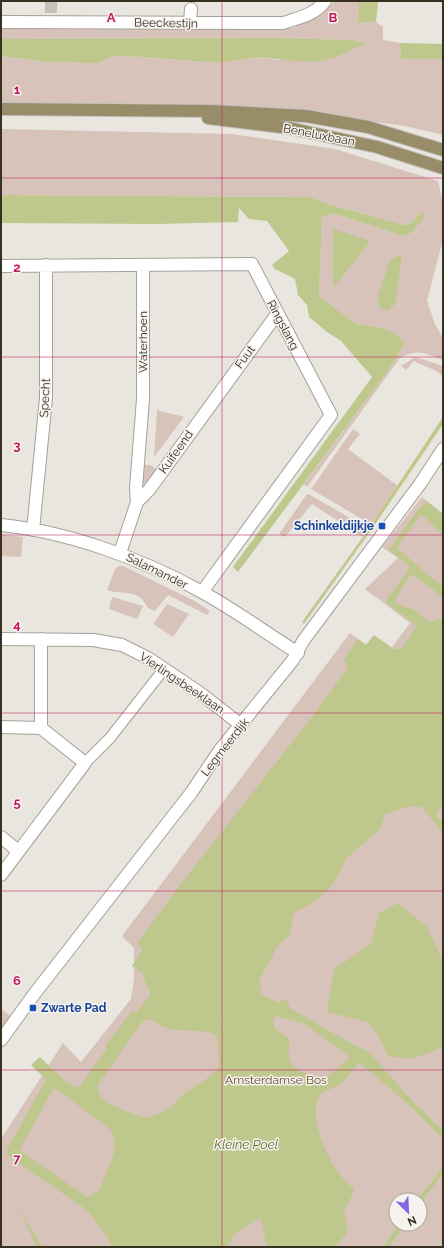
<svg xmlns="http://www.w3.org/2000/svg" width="444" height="1248" viewBox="0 0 444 1248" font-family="Raleway,sans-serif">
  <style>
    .green { fill: #d7c3ba; fill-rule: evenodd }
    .water { fill: #bec88d; fill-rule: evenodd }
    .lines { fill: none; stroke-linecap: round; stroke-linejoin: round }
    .canal { stroke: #bec88d; stroke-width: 11 }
    .minor-tunnel { stroke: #c5c1b9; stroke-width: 12; stroke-dasharray: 12 6; stroke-linecap: butt }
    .pedestrian-casing { stroke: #a5a197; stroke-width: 12 }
    .minor-casing { stroke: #a5a197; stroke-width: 14 }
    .tertiary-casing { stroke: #a5a197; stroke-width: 14 }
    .primary-casing { stroke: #c3c1bd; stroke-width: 14 }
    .pedestrian { stroke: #fff; stroke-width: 10 }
    .minor { stroke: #fff; stroke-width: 12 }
    .tertiary { stroke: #fff; stroke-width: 12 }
    .primary { stroke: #998d69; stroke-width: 12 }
    .grid { fill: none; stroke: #c2185b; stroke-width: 1; stroke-opacity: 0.55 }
    .transit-dot { fill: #1a4fb4; stroke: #f6f3ef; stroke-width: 1.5 }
    .labels { text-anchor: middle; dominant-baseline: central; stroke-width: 3; stroke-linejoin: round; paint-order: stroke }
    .street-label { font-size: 12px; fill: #373122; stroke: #f6f3ef }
    .transit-label { font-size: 12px; font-weight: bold; fill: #164399; stroke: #f6f3ef; text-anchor: end }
    .park-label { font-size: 12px; fill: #684732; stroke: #f6f3ef }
    .water-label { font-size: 13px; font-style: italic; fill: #5e6b24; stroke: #f6f3ef }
    .grid-label { font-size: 13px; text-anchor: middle; font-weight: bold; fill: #c2185b; stroke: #f6f3ef; stroke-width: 3; stroke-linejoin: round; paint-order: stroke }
  </style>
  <rect width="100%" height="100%" fill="#e9e5df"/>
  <path class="green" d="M336,1H359L358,23L376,22L383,27V40L400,43L401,59H443V135L405,126L274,108L1,105V56L47,62L88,63H99L115,56L143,57L218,63L259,57L278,60L366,43L350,40L279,38L1,39V23L293,28L306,22Z
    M1,129L232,134L335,149L438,181L443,203V239L427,301L435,324L443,338V360C424,353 418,348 399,359L307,487L304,484L390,368L405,343L386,329L355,323L319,296L322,217L330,214L338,215L404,236L422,211L411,223L404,225L328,204L311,197L1,195Z
    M415,357L443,366V376L436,371L414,361L406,370L401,366Z
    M157,410L184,417L154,457Z
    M353,429L360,434L348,449L398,486L372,525L311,489Z
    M143,465H150L158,470L141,487Z
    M307,494L312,496L369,529L363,537L312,504L285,537L279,534Z
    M422,497L427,501L425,503L443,514V1247H1V1135L3,1136L63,1043L81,1062L131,999L134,978V948L122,936L350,633L384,658L410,623L365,589L398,558L382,547ZM396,1200H420V1224H396Z
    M1,535L23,537L21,557L1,556Z
    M119,566H123L195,601L210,611L207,615L168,595L155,611L148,608C138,587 124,596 107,590L115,569Z
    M112,597L143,606L137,619L109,609Z
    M167,604L189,614L173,637L153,624Z
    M1,1009L12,1017L1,1032Z"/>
  <path class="water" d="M359,1H378L376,22L358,23Z
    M279,38L350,40L366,43L336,57L321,61L304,62L259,57L218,63L143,57L115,56L99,63H88L47,62L1,56V39Z
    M400,43L443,44V59H401Z
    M1,195L311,197L328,204L404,225L411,223L422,211L425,216L412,232L404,236L338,215L330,214L322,217L319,296L355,323L386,329L399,337L405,343L390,368L238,572L233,567L372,377L341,341L327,332L309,317L307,305L298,295L295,279L275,269L272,265L289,251L267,221L249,219L239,208L238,222L157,224L1,223Z
    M333,229L368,240L369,243L333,288Z
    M402,255L396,303L388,311L380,308L377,299L390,259Z
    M443,417V424L374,526L304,624L302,622L368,530Z
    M427,501L443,514V535L423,516H419L397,548L443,587V597L411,574L395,600L396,604L415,610L429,622L443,618V806L438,810L436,815L443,823V833L422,807L410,806L385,814L380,829L346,859L334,883L317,900L293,914L290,935L277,947L260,979L261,994L278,1003L286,998L290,1008L345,1040L369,1052L415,1104L443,1130V1138L400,1097L359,1063C353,1070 347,1078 340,1084C333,1090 322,1089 318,1099C308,1123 334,1176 354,1188L352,1196L344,1209L348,1231L339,1243L332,1247H267L262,1224L259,1218L234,1235L231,1242L225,1247H112L108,1238L72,1189L86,1198L99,1191L114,1154V1140L111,1130L55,1088L31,1065L40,1057L76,1092L107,1048L105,1046L132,1011L136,1013L151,994L146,984L142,972L132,966L143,949L137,943L190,872L316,712L348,667L344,660L358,639L366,645L374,635L394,649H402L416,626L415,624L385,602L410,567L389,550L418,510ZM274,1016L303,1023L350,1057L325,1079C321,1076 316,1076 310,1075C290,1070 286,1058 290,1039L274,1028ZM150,1019C157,1022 162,1027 169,1029C190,1033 213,1025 227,1045C226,1073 199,1082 181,1096C178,1099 176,1103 173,1105C167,1111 156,1115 148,1118C137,1116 105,1105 100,1095C98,1092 98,1088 97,1086L143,1021Z
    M398,903L427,927L443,961V1047L413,1059L388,1056L378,1035L368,1022L327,1012L334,969L371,944L379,913Z
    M443,1167V1173L420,1204V1200H417Z
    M17,1205L42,1247H37Z
    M399,1224H406L389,1247H383Z"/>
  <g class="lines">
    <path class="canal" d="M221,1026L226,1070
      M87,1086L80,1094L51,1082L12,1152L92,1207"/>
    <path class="minor-tunnel" d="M51,13V1"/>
    <g class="pedestrian-casing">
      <path id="pedestrian" d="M85,763L110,738L164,669"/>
    </g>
    <g class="minor-casing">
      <path id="minor" d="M1,22L283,23C298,18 315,15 325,1
        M190,23L191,9
        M1,266L252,264L331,415L202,592
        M137,502L149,490L277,314
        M1,525C70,532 142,559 202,592C235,610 266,633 298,653
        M33,530L46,398V265
        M120,553L137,502L136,488L143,399V265
        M1,639L93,640L122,645L148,658L200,693L241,725
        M1,727L41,728
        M1,837L18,851
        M1,875L85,763L41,728V639"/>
    </g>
    <g class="tertiary-casing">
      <path id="tertiary" d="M1,1040L35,993L191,793L220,750L293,660L303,641L420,484L443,449"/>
    </g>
    <g class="primary-casing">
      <path id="primary" d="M1,109L212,111L306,116L368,127L443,150
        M208,118L289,128L377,147L443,168"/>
    </g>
    <use href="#pedestrian" class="pedestrian"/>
    <use href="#minor" class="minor"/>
    <use href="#tertiary" class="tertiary"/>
    <use href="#primary" class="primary"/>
  </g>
  <path class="grid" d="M222,1V1247M1,178H443M1,357H443M1,535H443M1,713H443M1,891H443M1,1070H443"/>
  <g class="transit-dot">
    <rect x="378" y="522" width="8" height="8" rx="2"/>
    <rect x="29" y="1004" width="8" height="8" rx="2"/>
  </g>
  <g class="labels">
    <g class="street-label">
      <text transform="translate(166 23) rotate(1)">Beeckestijn</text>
      <text transform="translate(319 135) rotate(11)">Beneluxbaan</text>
      <text transform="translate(283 325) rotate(62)">Ringslang</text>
      <text transform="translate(143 342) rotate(-90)">Waterhoen</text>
      <text transform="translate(245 357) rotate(-54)">Fuut</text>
      <text transform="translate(45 398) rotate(-87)">Specht</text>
      <text transform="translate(176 452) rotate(-55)">Kuifeend</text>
      <text transform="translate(157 571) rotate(26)">Salamander</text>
      <text transform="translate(182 683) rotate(34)">Vierlingsbeeklaan</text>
      <text transform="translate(225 747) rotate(-52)">Legmeerdijk</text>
    </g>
    <g class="transit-label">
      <text x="374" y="526">Schinkeldijkje</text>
      <text x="41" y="1008" text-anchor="start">Zwarte Pad</text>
    </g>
    <g class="park-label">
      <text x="276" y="1080">Amsterdamse Bos</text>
    </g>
    <g class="water-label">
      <text x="246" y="1144">Kleine Poel</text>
    </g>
  </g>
  <g class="grid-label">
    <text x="111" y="22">A</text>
    <text x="333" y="22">B</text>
    <text x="17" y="94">1</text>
    <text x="17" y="272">2</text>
    <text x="17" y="450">3</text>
    <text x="17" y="629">4</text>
    <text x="17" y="807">5</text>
    <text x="17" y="985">6</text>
    <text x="17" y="1163">7</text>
  </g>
  <rect width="444" height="1248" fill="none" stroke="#373122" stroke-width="4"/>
  <g transform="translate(408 1212) rotate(156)"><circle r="19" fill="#f6f3ef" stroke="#aaa59d"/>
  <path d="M0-3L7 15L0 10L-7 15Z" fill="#8565e1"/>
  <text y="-6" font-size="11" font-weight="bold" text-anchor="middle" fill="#373122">N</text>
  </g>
</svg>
